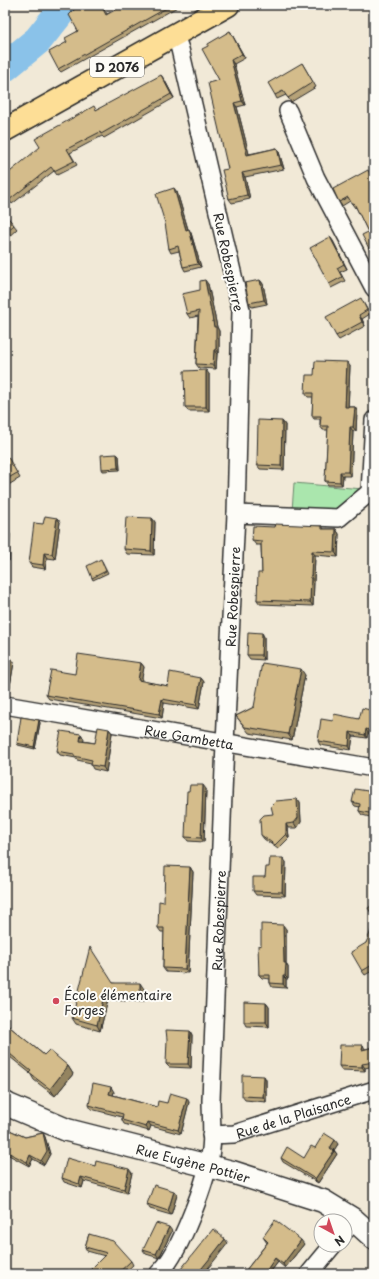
<svg xmlns="http://www.w3.org/2000/svg" width="379" height="1279" viewBox="0 0 379 1279" font-family="'Playpen Sans',sans-serif">
  <style>
    .green { fill: #aae6ad; stroke: #6a886c }
    .lines { fill: none; stroke-linecap: round; stroke-linejoin: round }
    .river { stroke: #8ac2e9; stroke-width: 30 }
    .street-casing { stroke: #2b2b2b; stroke-width: 20 }
    .secondary-casing { stroke: #2b2b2b; stroke-width: 25 }
    .primary-casing { stroke: #2b2b2b; stroke-width: 25 }
    .street { stroke: #fdfcf7; stroke-width: 17 }
    .secondary { stroke: #fdfcf7; stroke-width: 22 }
    .primary { stroke: #fdde96; stroke-width: 22 }
    .wall { fill: #b6a278; stroke: #2b2b2b }
    .shaded-wall { fill: #948461; stroke: #2b2b2b }
    .building { fill: #d4bc8b; stroke: #2b2b2b }
    .poi-dot { fill: #d1495b; stroke: #fdfcf7; stroke-width: 1.5 }
    .labels { text-anchor: middle; dominant-baseline: central; stroke-width: 4; stroke-linejoin: round; paint-order: stroke }
    .shield { fill: #fdfcf7; stroke: #6a6a68; stroke-width: 1 }
    .shield-label { font-size: 12px; font-weight: bold; fill: #2b2b2b }
    .street-label { font-size: 13px; fill: #2b2b2b; stroke: #fdfcf7 }
    .poi-label { font-size: 13px; fill: #2b2b2b; stroke: #fdfcf7; text-anchor: start }
  </style>
  <rect width="100%" height="100%" fill="#f1e9d7"/>
  <filter id="ink" filterUnits="userSpaceOnUse"><feTurbulence type="fractalNoise" baseFrequency=".025" numOctaves="2"/><feDisplacementMap in="SourceGraphic" scale="8" xChannelSelector="R" yChannelSelector="G"/><feConvolveMatrix kernelMatrix="1 2 1 2 8 2 1 2 1" color-interpolation-filters="sRGB"/></filter>
  <g filter="url(#ink)">
    <path class="green" d="M294,483L363,489L340,512L292,511Z"/>
    <g class="lines">
      <path class="river" d="M5,67L38,40L66,5"/>
      <g class="street-casing">
        <g id="street">
          <path d="M288,111L316,178L374,288"/>
          <path d="M236,514L339,518L370,492L374,420"/>
          <path id="s1" d="M5,705L374,768"/>
          <path id="s2" d="M211,1135L234,1134L374,1090"/>
          <path d="M345,1231L354,1220"/>
          <path id="s3" d="M158,1274C180,1255 208,1178 211,1149C213,1133 211,1116 211,1100L225,743L236,514L241,310L180,49L175,35"/>
          <path d="M309,1274L333,1245"/>
        </g>
      </g>
      <g class="secondary-casing">
        <g id="secondary">
          <path id="s4" d="M5,1103L8,1105L67,1130L232,1172L323,1201L354,1220L374,1238"/>
        </g>
      </g>
      <g class="primary-casing">
        <path id="primary" d="M5,130L228,5"/>
      </g>
      <use href="#street" class="street"/>
      <use href="#secondary" class="secondary"/>
      <use href="#primary" class="primary"/>
    </g>
    <path class="wall" d="M102,5L107,14L124,5H181L61,72L58,69L67,42Z
      M230,31L245,58L234,64L245,105L237,107L249,154L277,148L279,152L284,169L245,177L250,199L232,203L229,199L228,169L219,80L208,46Z
      M302,63L316,87L291,102L286,95L277,99L275,95Z
      M164,79L174,98L104,138L102,136L70,153L77,165L57,175L54,171L12,204L5,195V176L96,110Z
      M371,174L374,180V258L368,232L356,207L355,208L350,201L342,206L339,202Z
      M177,192L188,229L191,233L201,267L185,271L183,267L179,251L171,253L169,249Z
      M5,214L17,229L5,240Z
      M330,237L333,241L347,269L340,272L345,281L331,288L329,284Z
      M260,280L263,284L267,304L252,307L249,303Z
      M208,284L217,327L219,331V353L217,354L216,369L199,368L196,364L198,316L190,318L187,314L200,290Z
      M363,302L370,314L362,319L365,326L339,340L336,336Z
      M350,366L348,407H355L357,411L356,431H353L351,476H343L342,485H328L325,481L328,430H323L320,426V419H314L312,416L313,397H308L305,393L314,375Z
      M209,374V411H188L185,407Z
      M282,421L285,425L284,470L260,469L257,465Z
      M117,454L119,456L120,470L103,471L102,469Z
      M5,459L11,463L20,478L5,487Z
      M57,518L60,522L55,559L47,558L45,569L32,567L29,563L43,524Z
      M152,518L155,522L154,555L127,554L124,549Z
      M322,526L324,529H336L339,534L338,557L315,555L313,606L260,604L257,600L262,573L261,545H256L252,540L274,527Z
      M5,530L10,534L9,561H5Z
      M102,561L108,573L93,580L92,578Z
      M262,633L264,637V660L250,659L247,655Z
      M5,657L14,662L9,692L5,691Z
      M141,663L144,667L141,681L168,686L201,678L204,682L199,709L164,703L162,718L49,699L46,695L75,674Z
      M305,675L292,740L249,733L236,716L254,707Z
      M374,711V734L368,733L367,738L353,736L351,750L320,745L318,741L333,721L359,719Z
      M39,720L40,723L35,749L18,745L17,743Z
      M109,729L112,733L106,772L93,769L91,765V763L77,760L76,758L60,755L57,751L81,734L84,739L83,741L95,743Z
      M206,789L204,842L188,841L185,837Z
      M374,792V818L362,815L359,811L360,807L355,806L352,802Z
      M297,799L300,803L301,822L297,828H288L289,838L278,849L264,839L261,835L273,814Z
      M286,862L285,896L256,895L253,891L265,877L269,867Z
      M190,867L193,872L188,973L166,972L163,968L164,932H161L158,928L164,902Z
      M286,929V964L288,967V979H286V988L272,987L270,983V979L262,978L259,975L261,946Z
      M374,929V970L365,975L362,971L366,943Z
      M113,983L144,989V1002L108,1000L100,1031L76,1024L72,1018Z
      M266,1003L269,1007V1027L246,1026L244,1022Z
      M5,1023L44,1055L68,1066L73,1074L55,1096L34,1080L30,1073L5,1053Z
      M190,1031L192,1035L191,1068L169,1067L166,1064Z
      M374,1047V1066L365,1068V1071L342,1070L339,1066L365,1049Z
      M264,1076L266,1080V1102L245,1100L242,1096Z
      M114,1092L113,1095L157,1107L167,1103L189,1102L181,1134L151,1126L149,1131L124,1124L122,1120V1117L91,1109L89,1105Z
      M5,1128L25,1137L43,1133L45,1137L50,1154L44,1165L33,1159L29,1166L5,1153Z
      M338,1144L334,1150L337,1154L318,1183L283,1162L281,1158H304L315,1148Z
      M95,1166L132,1173L127,1193L84,1181L82,1188L64,1182L62,1178Z
      M177,1195L171,1215L150,1209L147,1204Z
      M172,1231L159,1258L146,1254L143,1250Z
      M89,1234L131,1261L133,1265L123,1274H82L89,1271L105,1256L87,1251L85,1247Z
      M263,1237L304,1244L285,1268L278,1262L269,1274H243L267,1243Z"/>
    <path class="shaded-wall" d="M230,31L232,35L245,58L242,54Z
      M231,60L234,64L245,105L242,101Z
      M161,75L164,79L174,98L171,94Z
      M234,103L237,107L250,158L247,155Z
      M277,148L279,152L284,169L281,165Z
      M242,173L245,177L250,199L247,195Z
      M174,188L177,192L189,233L186,230Z
      M189,229L191,233L201,267L198,264Z
      M330,237L333,241L347,269L344,264Z
      M205,280L208,284L217,327L219,331V353L216,349L214,327Z
      M260,280L263,284L267,304L264,300Z
      M359,315L362,319L365,326L362,322Z
      M214,350L217,354L216,369L213,365Z
      M347,362L350,366L348,410L345,407Z
      M206,370L209,374V411L206,407Z
      M355,407L357,411L356,431L353,427Z
      M282,421L285,425L284,470L281,466Z
      M350,427L353,431L351,476L348,472Z
      M117,454L119,456L120,470L118,468Z
      M340,472L343,476L342,485L340,482Z
      M57,518L60,522L55,559L52,554Z
      M152,518L155,522L154,555L151,551Z
      M336,529L339,534L338,557L335,552Z
      M7,530L10,534L9,561L6,557Z
      M312,551L315,555L313,606L310,602Z
      M44,553L47,558L45,569L43,565Z
      M262,633L264,637V660L261,655Z
      M11,658L14,662L9,692L6,688Z
      M141,663L144,667L141,684L138,680Z
      M301,669L305,675L292,740L288,734Z
      M201,678L204,682L199,709L196,705Z
      M162,699L164,703L162,718L159,714Z
      M39,720L40,723L35,749L34,747Z
      M109,729L112,733L106,772L103,767Z
      M366,729L368,733L367,738L365,735Z
      M350,732L353,736L351,750L349,746Z
      M81,734L84,739L83,745L80,741Z
      M203,785L206,789L204,842L201,838Z
      M297,799L300,803L301,822L297,828L294,823Z
      M286,824L288,828L289,838L286,834Z
      M283,858L286,862L285,896L282,892Z
      M190,867L193,872L188,973L185,969Z
      M283,925L286,929V964L288,967V979L285,976L284,963Z
      M283,976L286,979V988L283,984Z
      M140,983L144,989V1002L140,997Z
      M104,995L108,1000L100,1031L97,1025Z
      M266,1003L269,1007V1027L266,1022Z
      M190,1031L192,1035L191,1068L188,1064Z
      M363,1045L365,1049V1054L362,1050Z
      M362,1064L365,1068V1071L362,1067Z
      M68,1066L73,1074L55,1096L50,1089Z
      M264,1076L266,1080V1102L263,1097Z
      M111,1087L114,1092L112,1099L109,1094Z
      M187,1098L189,1102L181,1134L178,1130Z
      M148,1122L151,1126L149,1131L146,1127Z
      M43,1133L45,1137L50,1154L44,1165L41,1161Z
      M335,1140L338,1144L333,1152L330,1148Z
      M334,1151L337,1154L318,1183L315,1179Z
      M30,1155L33,1159L29,1166L27,1162Z
      M129,1169L132,1173L127,1193L124,1189Z
      M81,1177L84,1181L82,1188L79,1184Z
      M174,1191L177,1195L171,1215L168,1211Z
      M169,1227L172,1231L159,1258L156,1254Z
      M225,1239L228,1243L214,1261L203,1274H197Z
      M301,1240L304,1244L285,1268L283,1264Z
      M275,1258L278,1262L269,1274H264Z"/>
    <path class="building" d="M79,5H101L106,15L124,5H172L58,69L49,52L67,42L65,38L78,31L69,15Z
      M230,31L242,54L231,60L242,101L234,103L247,155L277,148L281,165L242,173L247,195L229,199L222,170L228,169L208,83L219,80L202,49L208,46V44Z
      M302,63L313,82L288,98L283,91L275,95L268,83Z
      M161,75L171,94L101,134L100,132L67,149L74,161L54,171L51,167L9,200L5,195V176L40,147L35,139L94,106L96,110Z
      M368,170L374,182V192L371,194L374,199V258L362,235L368,232L354,203L352,204L348,197L339,202L333,189Z
      M174,188L186,230L189,229L198,264L183,267L178,246L169,249L165,223L156,194Z
      M5,214L14,225L5,233Z
      M330,237L344,264L337,268L342,277L329,284L310,248Z
      M205,280L214,327H216V349L214,350L213,365L196,364L199,311L187,314L182,294L200,290V281Z
      M260,280L264,300L249,303L245,283Z
      M361,298L367,310L359,315L362,322L336,336L326,317Z
      M315,361L347,362L345,407H355L353,427H350L348,472H340V482L325,481L328,426H320L321,416H312L313,393H305L306,375H314Z
      M206,370V407H185L184,371Z
      M258,420L282,421L281,466L257,465Z
      M117,454L118,468L102,469L101,455Z
      M8,457L17,473L5,480V459Z
      M45,516L57,518L52,554L44,553L43,565L29,563L34,523L43,524Z
      M126,517L152,518L151,551L124,549Z
      M275,524L322,526V529H336L335,552L312,551L310,602L257,600L258,573H262L261,541L252,540L253,526L274,527Z
      M5,530H7L6,557H5Z
      M101,559L106,571L92,578L87,566Z
      M248,632L262,633L261,655H247Z
      M78,654L141,663L138,680L168,686L170,672L201,678L196,705L162,699L159,714L46,695L51,670L75,674Z
      M5,657L11,658L6,688H5Z
      M262,663L301,669L288,734L245,727L236,716L254,707Z
      M362,708L374,711V731L366,729L365,735L350,732L349,746L318,741L321,719L333,721L334,714L359,719Z
      M21,717L39,720L34,747L17,743Z
      M98,727L109,729L103,767L91,765L92,760L74,756V754L57,751L61,731L81,734L80,741L95,743Z
      M190,785H203L201,838L185,837L187,791H189Z
      M355,789L374,792V814L359,811L360,804L352,802Z
      M297,799L298,818L294,823L286,824V834L275,845L261,835L260,819L264,815L273,814L271,806L276,801Z
      M270,858H283L282,892L253,891V877H265L266,867H269Z
      M165,866L190,867L185,969L163,968L164,928H158L159,901L164,902Z
      M374,904V918L368,908Z
      M261,924L283,925L284,963H286L285,976H283V984L270,983V975H259L258,945L261,946Z
      M372,928L374,929V964L362,971L351,952L366,943Z
      M90,947L113,983H140V997L104,995L97,1025L72,1018Z
      M244,1002L266,1003V1022H244Z
      M5,1023L44,1055L49,1050L68,1066L50,1089L29,1073L31,1071L5,1050Z
      M166,1030L190,1031L188,1064H166L167,1039Z
      M340,1045H363L362,1050L374,1047V1062L362,1064V1067L339,1066Z
      M242,1075L264,1076L263,1097L242,1096Z
      M93,1083L111,1087L109,1094L157,1107L158,1101L167,1103L170,1093L187,1098L178,1130L148,1122L146,1127L122,1120L123,1114L89,1105Z
      M5,1128L25,1137L43,1133L47,1151L41,1161L30,1155L27,1162L5,1151Z
      M324,1133L335,1140L330,1148L334,1151L315,1179L281,1158L287,1147L304,1158L311,1146L315,1148Z
      M67,1158L95,1166L96,1161L129,1169L124,1189L81,1177L79,1184L62,1178Z
      M154,1185L174,1191L168,1211L147,1204Z
      M275,1220L301,1240L283,1264L275,1258L264,1274H243L268,1242L263,1237Z
      M156,1223L169,1227L156,1254L143,1250Z
      M213,1229L225,1239L211,1257L197,1274H177Z
      M89,1234L113,1241L131,1261L117,1274H82L89,1271L107,1253L85,1247Z"/>
  </g>
  <circle class="poi-dot" cx="56" cy="1001" r="4"/>
  <g class="labels">
    <rect class="shield" x="90" y="57" width="54" height="20" rx="3"/>
    <g class="shield-label">
      <text x="117" y="67">D 2076</text>
    </g>
    <g class="street-label">
      <text transform="translate(229 262) rotate(78)">Rue Robespierre</text>
      <text stroke="none"><textPath href="#s3" startOffset="690">Rue Robespierre</textPath></text>
      <text stroke="none"><textPath href="#s1" startOffset="187">Rue Gambetta</textPath></text>
      <text stroke="none"><textPath href="#s3" startOffset="366">Rue Robespierre</textPath></text>
      <text stroke="none"><textPath href="#s2" startOffset="85">Rue de la Plaisance</textPath></text>
      <text stroke="none"><textPath href="#s4" startOffset="198">Rue Eugène Pottier</textPath></text>
    </g>
    <g class="poi-label">
      <text x="64" y="994">École élémentaire<tspan x="64" dy="15">Forges</tspan></text>
    </g>
  </g>
  <rect width="379" height="1279" fill="none" stroke="#fdfcf7" stroke-width="20"/>
  <rect x="10" y="10" width="359" height="1259" fill="none" stroke="#2b2b2b" stroke-width="1.5" filter="url(#ink)"/>
  <g transform="translate(333 1233) rotate(140)"><circle r="19" fill="#fdfcf7" stroke="#a9a8a5"/>
  <path d="M0-3L7 15L0 10L-7 15Z" fill="#d1495b"/>
  <text y="-6" font-size="11" font-weight="bold" text-anchor="middle" fill="#2b2b2b">N</text>
  </g>
</svg>
